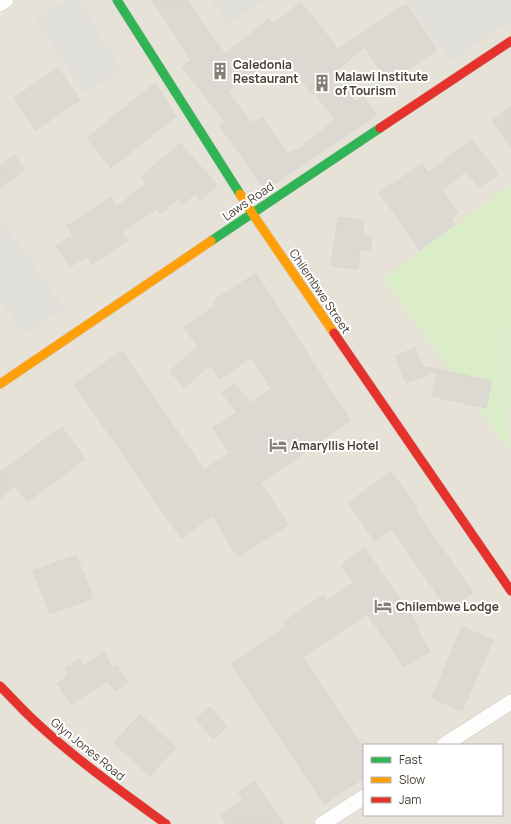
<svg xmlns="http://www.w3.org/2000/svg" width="511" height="824" viewBox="0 0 511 824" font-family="Manrope,sans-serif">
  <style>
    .residential { fill: #e6e2d7; fill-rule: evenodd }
    .green { fill: #dbedc8 }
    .parking { fill: #e0dfda }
    .building { fill: #dbd9d2; stroke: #d9d7d0; fill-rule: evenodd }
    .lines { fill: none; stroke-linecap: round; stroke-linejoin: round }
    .street-casing { stroke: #ceccc6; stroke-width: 16 }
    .fast-casing { stroke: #d1cec1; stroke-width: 10 }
    .slow-casing { stroke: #d1cec1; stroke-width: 10 }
    .jam-casing { stroke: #d1cec1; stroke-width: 10 }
    .street { stroke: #fdfdfc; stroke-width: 15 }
    .fast { stroke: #30b455; stroke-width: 9 }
    .slow { stroke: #ff9f0a; stroke-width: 9 }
    .jam { stroke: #e5322d; stroke-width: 9 }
    .labels { text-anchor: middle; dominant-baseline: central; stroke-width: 4; stroke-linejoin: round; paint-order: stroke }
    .poi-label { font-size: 12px; font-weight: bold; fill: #484235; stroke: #fff; text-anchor: start }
    .street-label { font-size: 12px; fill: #484235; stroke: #fff }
  </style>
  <rect width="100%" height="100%" fill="#f1f0ea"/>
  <path class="residential" d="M0,0H511V824H0ZM364,745H502V815H364Z"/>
  <path class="green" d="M508,186L511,190L510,451L383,279Z"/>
  <path class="parking" d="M65,0H79L121,69L84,93L36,19Z
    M211,0H264L228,24Z
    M407,0H511V20L450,61Z
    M0,218L64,307L25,335L0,300Z"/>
  <path class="building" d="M152,0H188L206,28H205L225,54L269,19L273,24L301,2L338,49L406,4L437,50L388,82L365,47L333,73L356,102L363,97L377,115L265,190L220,126L225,122L182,67L191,60ZM283,56L313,95L315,93L335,120L295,152L294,150L288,154L262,117L252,123L228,92L267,62L270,66Z
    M58,68L80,100L36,130L14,98Z
    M155,83L176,116L111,168L87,138Z
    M511,106V147L492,121Z
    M472,139L498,174L479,188L466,171L442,190L458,213L451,219L455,224L419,250L404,227L379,193L392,184V185L422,164L428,173Z
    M180,143L217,185L200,200L195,194L183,204L178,199L160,214L156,209L122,232L128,240L92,264L87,256L70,267L56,246L73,235L67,226L110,197L117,207L146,183L141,177Z
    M14,155L25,169L0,189V166Z
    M338,217L364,221L362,235L372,237L370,251L360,249L358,269L331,266Z
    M256,273L323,378L322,379L351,420L261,483L288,525L238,557L212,516L181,538L74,384L122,351L204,470L230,453L213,428L237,412L222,393L234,383L251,403L271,389L251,357L220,379L210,365L184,388L170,371L198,347L184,327L216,305L213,301Z
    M415,348L422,366L492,381L486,408L432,396L437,371L406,383L395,356Z
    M62,427L85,459L27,502L15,486L0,499V472Z
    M391,472L418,509L416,511L473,593L448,610L392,529L375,541L348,503Z
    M364,548L419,626L416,628L430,651L404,667L367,614L303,657L364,749V778L324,804L231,664L287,626L284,622L323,595L327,601L354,582L341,565Z
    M76,555L93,598L50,614L33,571Z
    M462,627L493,640L462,711L432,698Z
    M104,652L112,668L116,665L128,682L115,691L108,681L71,704L57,684L68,675L65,668L80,659L83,666Z
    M210,707L227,727L213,739L196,719Z
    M140,714L176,747L150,776L114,743Z
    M254,781L284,824H226L220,815L243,799L238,792Z"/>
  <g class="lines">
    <g class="street-casing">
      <path id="street" d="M0,4L6,0
        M444,745L511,702
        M322,824L364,797"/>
    </g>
    <g class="fast-casing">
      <path id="fast" d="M117,0L240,194
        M211,241L380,128"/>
    </g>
    <g class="slow-casing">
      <path id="slow" d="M240,194L252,213L334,333
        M0,384L211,241"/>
    </g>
    <g class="jam-casing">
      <path id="jam" d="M380,128L511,41
        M334,333L511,591
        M0,686C13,699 25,713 39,725C78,761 122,792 166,824"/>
    </g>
    <use href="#street" class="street"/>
    <use href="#fast" class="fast"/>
    <use href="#slow" class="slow"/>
    <use href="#jam" class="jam"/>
  </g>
  <defs>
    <g id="building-bare" transform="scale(1.38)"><path d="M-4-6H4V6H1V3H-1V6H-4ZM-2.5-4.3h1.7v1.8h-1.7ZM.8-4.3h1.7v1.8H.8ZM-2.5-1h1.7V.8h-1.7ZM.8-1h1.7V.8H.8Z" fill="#837f74" stroke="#fff" stroke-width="2.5" paint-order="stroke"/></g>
    <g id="hotel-bare" transform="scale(1.38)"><path d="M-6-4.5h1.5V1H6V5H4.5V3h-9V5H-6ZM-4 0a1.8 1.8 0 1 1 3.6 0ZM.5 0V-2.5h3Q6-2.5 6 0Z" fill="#837f74" stroke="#fff" stroke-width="2.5" paint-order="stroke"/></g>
  </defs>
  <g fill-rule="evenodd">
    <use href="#building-bare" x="220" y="71"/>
    <use href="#building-bare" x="322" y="83"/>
    <use href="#hotel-bare" x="278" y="445"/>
    <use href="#hotel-bare" x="383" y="606"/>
  </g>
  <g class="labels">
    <g class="poi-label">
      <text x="233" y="64">Caledonia<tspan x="233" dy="14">Restaurant</tspan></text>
      <text x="335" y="76">Malawi Institute<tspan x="335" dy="14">of Tourism</tspan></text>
      <text x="291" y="445">Amaryllis Hotel</text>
      <text x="396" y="606">Chilembwe Lodge</text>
    </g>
    <g class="street-label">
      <text transform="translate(248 201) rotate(-34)">Laws Road</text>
      <text transform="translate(320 291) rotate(56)">Chilembwe Street</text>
      <text transform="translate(88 749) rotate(39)">Glyn Jones Road</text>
    </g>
  </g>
  <rect x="363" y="744" width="140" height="72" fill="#ffffff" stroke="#b6b3ae"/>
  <rect x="371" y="757" width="20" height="6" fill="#30b455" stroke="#b6b3ae"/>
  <text x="399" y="764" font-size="12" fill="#484235">Fast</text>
  <rect x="371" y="777" width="20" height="6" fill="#ff9f0a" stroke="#b6b3ae"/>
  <text x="399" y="784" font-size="12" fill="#484235">Slow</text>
  <rect x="371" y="797" width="20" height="6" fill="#e5322d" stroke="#b6b3ae"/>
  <text x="399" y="804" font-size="12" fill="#484235">Jam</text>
</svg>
